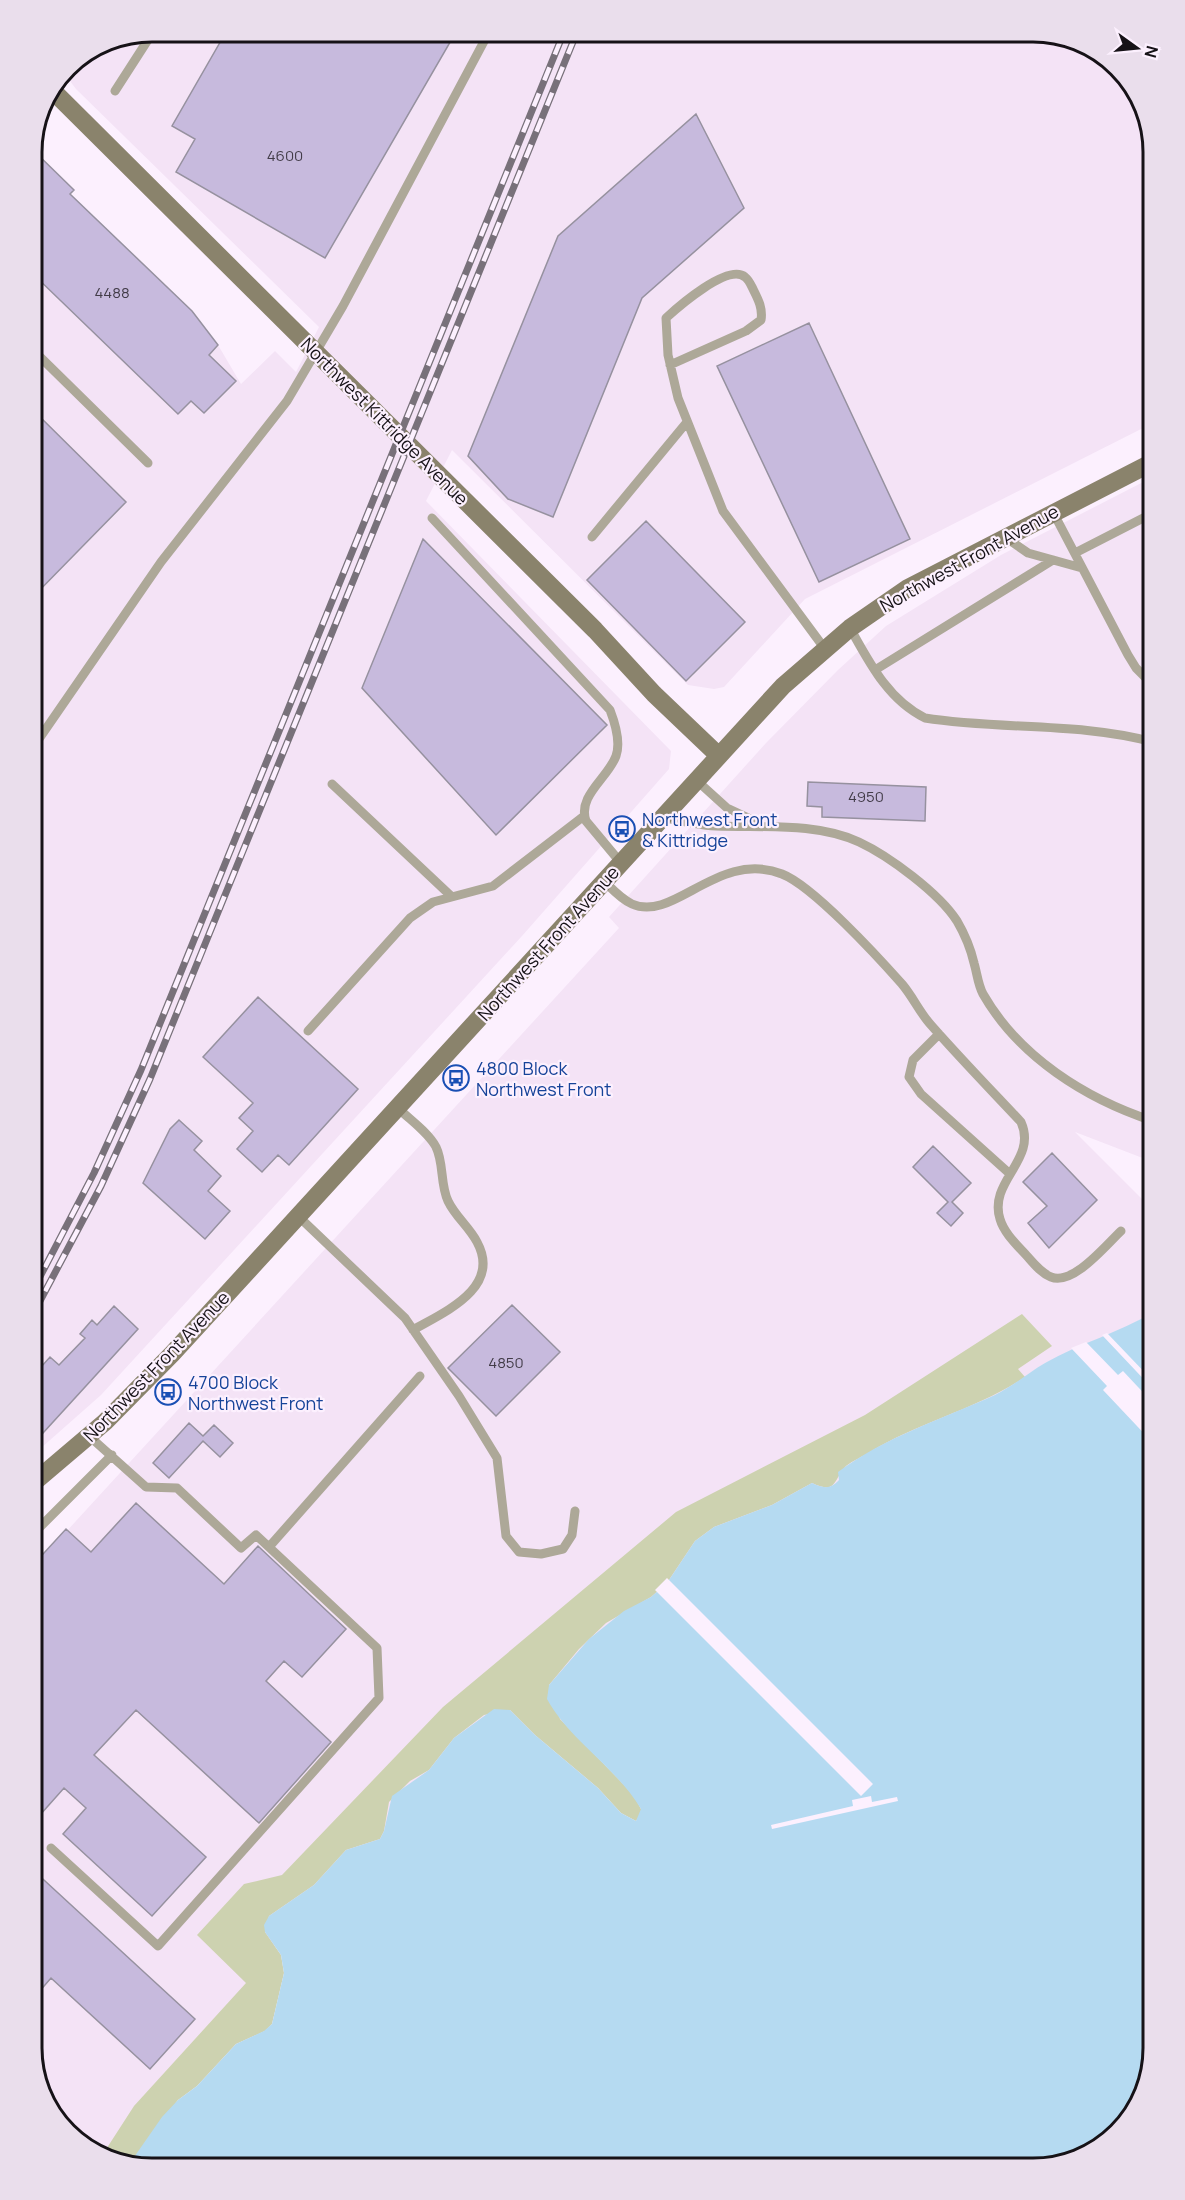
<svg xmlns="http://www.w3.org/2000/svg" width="1185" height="2200" viewBox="0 0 1185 2200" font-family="Manrope,sans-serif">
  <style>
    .built { fill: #f4e3f6 }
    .green { fill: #cdd2b0 }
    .water { fill: #b5daf1 }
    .pier { fill: #fcf0fe }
    .building { fill: #c7badd; stroke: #96919f; stroke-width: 1.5 }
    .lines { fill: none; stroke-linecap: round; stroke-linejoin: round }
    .lane { stroke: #ada898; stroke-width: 9 }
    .secondary { stroke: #8a836c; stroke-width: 18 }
    .rail-casing { stroke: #78717a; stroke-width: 7 }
    .rail { stroke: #fcf0fe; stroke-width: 4.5; stroke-dasharray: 14; stroke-linecap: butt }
    .labels { text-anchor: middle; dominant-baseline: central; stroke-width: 4.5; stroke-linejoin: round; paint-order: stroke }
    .number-label { font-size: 15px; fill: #423c48 }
    .street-label { font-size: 18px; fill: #161217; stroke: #fcf0fe }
    .transit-label { font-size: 18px; fill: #164399; stroke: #fcf0fe; text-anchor: start }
    .rim { fill: none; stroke: #161217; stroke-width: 3 }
  </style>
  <rect width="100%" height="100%" fill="#fcf0fe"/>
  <path class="built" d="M152,32H1041L1100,52L1144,106L1153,152V423L805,599L724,687L714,689L688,685L452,450L426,501L671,751L669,769L522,936L101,1395L32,1456V149L74,190L70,194L192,311L218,345L241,384L275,351L296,372L319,327L76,89L63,72L106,41Z
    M1153,477V1162L1075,1132L1153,1210V1312L1126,1328L1045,1363L1013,1385L275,1944L130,2163L85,2148L41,2094L32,2048V1569L619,928L609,917L766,743L838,670L886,626L1001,555Z"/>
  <path class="green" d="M1022,1314L1052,1346L1018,1369L1025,1377C978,1409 919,1422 870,1452C864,1456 852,1461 846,1466C833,1480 837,1495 812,1483L772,1505L714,1527L695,1541L667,1583L651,1597L606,1623L579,1649L549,1685L560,1719L633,1794L641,1809V1814L636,1821L621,1813L598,1788L535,1735L510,1710L484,1715L454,1738L429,1770L410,1781L389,1802L384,1831L380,1839L346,1850L314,1885L269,1916L265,1932L281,1955L284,1973L272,2024L265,2031L236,2044L197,2086L178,2100L130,2163L103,2154L134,2106L246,1983L197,1935L244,1884L282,1875L443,1707L676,1512L865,1415Z"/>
  <path class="water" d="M1153,1312V2048L1133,2115L1079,2159L1033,2168H145L130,2163L162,2117L178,2100L197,2086L236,2044L264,2031L272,2024L284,1973L281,1955L265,1932L264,1925L269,1916L314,1885L346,1850L380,1839L384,1831L392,1796L429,1770L454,1738L494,1709L510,1710L535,1735L598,1788L621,1813L636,1821L641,1809C616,1767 571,1742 547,1699L549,1685L589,1639L624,1611L651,1597L667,1583L695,1541L714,1527L772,1505L812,1483C823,1488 830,1490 839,1480L838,1472C885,1437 942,1419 995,1395C1013,1386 1028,1373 1045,1363C1080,1343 1119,1333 1153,1312Z"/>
  <path class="pier" d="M1107,1333L1151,1379L1153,1378V1389L1102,1335Z
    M1086,1342L1118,1375L1123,1371L1153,1403V1443L1103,1390L1107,1386L1071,1348Z
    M667,1578L873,1784L861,1796L655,1590Z
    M871,1796L872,1802L897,1797L898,1801L772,1829L771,1825L853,1806L852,1800Z"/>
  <path class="building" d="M226,32H456L325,258L176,172L195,139L172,126Z
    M696,114L744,208L642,298L553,517L508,499L468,456L558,236Z
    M32,149L74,190L70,194L192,311L218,345L209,355L236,381L204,413L191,401L178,414L32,273Z
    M809,323L910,539L819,582L717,366Z
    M32,409L126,502L32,598Z
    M646,521L745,622L686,681L587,580Z
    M423,539L607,725L496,835L362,688Z
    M808,782L926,787L925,821L822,817V807L807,806Z
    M258,997L358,1089L289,1165L278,1155L262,1172L237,1149L253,1131L239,1118L253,1103L203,1057Z
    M179,1120L202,1141L194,1150L221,1176L208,1191L230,1211L205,1239L143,1183L170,1129Z
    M933,1146L971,1183L952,1202L963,1213L951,1226L937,1213L948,1202L913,1167Z
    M1052,1153L1097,1200L1049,1248L1028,1223L1047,1206L1023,1182Z
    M512,1305L560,1352L496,1416L448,1368Z
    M114,1306L138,1329L32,1445V1377L50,1357L59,1365L85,1338L80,1334L92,1320L97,1325Z
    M189,1423L203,1436L214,1425L233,1443L220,1457L203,1441L169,1478L153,1463Z
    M136,1503L224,1584L258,1546L346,1629L302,1677L284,1661L266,1681L331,1742L259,1823L136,1710L94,1755L206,1857L152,1916L63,1834L86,1808L64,1788L32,1824V1566L66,1529L91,1552Z
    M32,1869L195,2019L150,2069L51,1978L32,2000Z"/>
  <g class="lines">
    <path class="lane" d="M115,91L153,32
      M32,349L148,463
      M670,365L746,331L761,320C763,308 758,299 753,289C751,285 749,280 745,277C728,263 678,307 666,318L668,355L678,398L723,511L825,649
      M1053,512L1128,655L1136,668L1153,685
      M432,518L610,710C615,723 621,742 616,756C608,778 577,796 586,821L621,863
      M592,537L687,422
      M1005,537L1028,553L1082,568
      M1075,553L1153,513
      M850,628C869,662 888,700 925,718C1000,730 1079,722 1153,742
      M875,670L1053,560
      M32,749L161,562L287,401L343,306L489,32
      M695,779L727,808L759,823
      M332,784L451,896
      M662,817C680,821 698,825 716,826C763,828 815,822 859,842C889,856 939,893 957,921C964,933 971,950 974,963C977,973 978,985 983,994C1019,1057 1086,1099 1153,1121
      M604,881C612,889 621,899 632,904C674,923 718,849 782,874C813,886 878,957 902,984C913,997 920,1013 931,1025C960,1058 991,1090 1021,1122C1038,1160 988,1181 1000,1219C1004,1233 1017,1245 1027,1256C1034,1264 1041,1273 1051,1277C1073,1286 1106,1245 1121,1231
      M308,1031L410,918L433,902L493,886L584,816
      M939,1034L913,1060L909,1077L921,1094L1010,1174
      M398,1108C410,1120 428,1132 436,1147C444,1163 440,1184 448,1201C455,1216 469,1227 477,1242C502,1288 444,1312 413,1330
      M298,1216L405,1318L459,1396L497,1458L506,1536L519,1552L541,1554L563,1549L572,1535L575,1511
      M32,1535L112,1455
      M269,1547L420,1376
      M51,1848L158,1946L379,1698L377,1648L256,1535L241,1548L177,1488L146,1487L89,1436"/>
    <path class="secondary" d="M51,89L595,630L654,694L718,755
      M32,1484L105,1422L172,1354L783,686L850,628L908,588L1153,462"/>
    <g class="rail-casing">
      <path id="rail" d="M32,1292L94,1173L141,1070L564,32
        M32,1316L101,1186L150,1079L577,32"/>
    </g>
    <use href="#rail" class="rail"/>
  </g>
  <defs>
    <g id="bus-ring" transform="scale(1.35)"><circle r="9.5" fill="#fcf0fe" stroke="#1a4fb4" stroke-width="1.5"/><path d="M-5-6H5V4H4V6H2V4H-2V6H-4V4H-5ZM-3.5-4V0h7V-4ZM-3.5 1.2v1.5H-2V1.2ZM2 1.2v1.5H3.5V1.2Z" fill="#1a4fb4"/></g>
  </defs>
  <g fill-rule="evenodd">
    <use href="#bus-ring" x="622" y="829"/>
    <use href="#bus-ring" x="456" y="1078"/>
    <use href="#bus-ring" x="168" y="1392"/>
  </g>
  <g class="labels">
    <g class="number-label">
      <text x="285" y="155">4600</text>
      <text x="112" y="292">4488</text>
      <text x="866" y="796">4950</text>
      <text x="506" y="1362">4850</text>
    </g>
    <g class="street-label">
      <text transform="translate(385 421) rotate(45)">Northwest Kittridge Avenue</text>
      <text transform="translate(969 558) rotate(-29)">Northwest Front Avenue</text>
      <text transform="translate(548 943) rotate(-48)">Northwest Front Avenue</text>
      <text transform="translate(156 1366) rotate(-46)">Northwest Front Avenue</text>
    </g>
    <g class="transit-label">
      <text x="642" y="819">Northwest Front<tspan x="642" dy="21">&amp; Kittridge</tspan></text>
      <text x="476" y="1068">4800 Block<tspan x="476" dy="21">Northwest Front</tspan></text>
      <text x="188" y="1382">4700 Block<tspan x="188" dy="21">Northwest Front</tspan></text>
    </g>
  </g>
  <path d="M0 0H1185V2200H0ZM152 42H1033A110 110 0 0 1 1143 152V2048A110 110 0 0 1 1033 2158H152A110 110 0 0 1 42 2048V152A110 110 0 0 1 152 42Z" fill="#eadeec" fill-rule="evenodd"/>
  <path class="rim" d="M152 42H1033A110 110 0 0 1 1143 152V2048A110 110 0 0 1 1033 2158H152A110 110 0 0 1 42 2048V152A110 110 0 0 1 152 42Z"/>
  <g transform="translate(1137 48) rotate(105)" stroke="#fcf0fe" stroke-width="4.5" paint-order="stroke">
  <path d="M0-4.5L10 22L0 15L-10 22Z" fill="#161217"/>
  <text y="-9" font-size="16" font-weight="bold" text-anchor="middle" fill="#161217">N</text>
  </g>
</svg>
